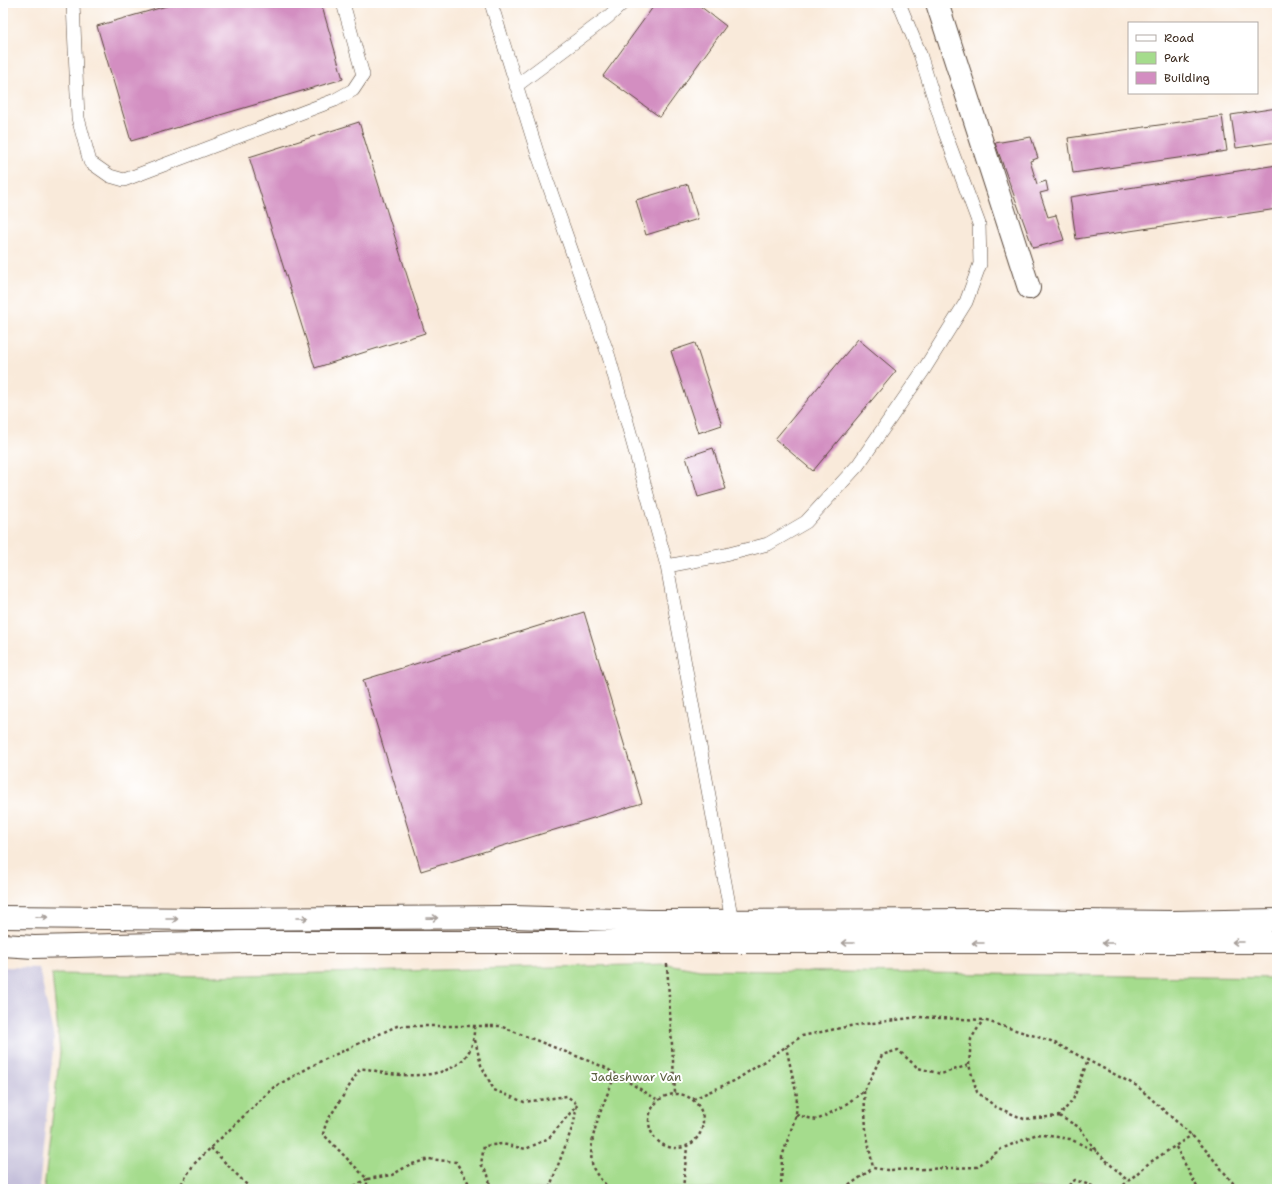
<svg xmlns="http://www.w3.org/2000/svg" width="1280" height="1192" viewBox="0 0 1280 1192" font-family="'Shantell Sans',sans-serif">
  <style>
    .industrial { fill: #c5c0da }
    .green { fill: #a5dc8d; stroke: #708356 }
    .building { fill: #d38ec1 }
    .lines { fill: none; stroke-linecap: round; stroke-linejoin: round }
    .service-casing { stroke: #58473a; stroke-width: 14 }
    .minor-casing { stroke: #58473a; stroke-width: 24 }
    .tertiary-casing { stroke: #58473a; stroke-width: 24 }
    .path { stroke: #58473a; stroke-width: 2.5; stroke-dasharray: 3 3; stroke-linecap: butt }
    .service { stroke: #fff; stroke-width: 13 }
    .minor { stroke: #fff; stroke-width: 22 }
    .tertiary { stroke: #fff; stroke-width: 22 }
    .oneway { stroke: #a79f9a }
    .labels { text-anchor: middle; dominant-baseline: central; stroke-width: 4; stroke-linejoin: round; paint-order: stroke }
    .park-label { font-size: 12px; fill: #5b5f3f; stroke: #fff }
  </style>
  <rect width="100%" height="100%" fill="#fff"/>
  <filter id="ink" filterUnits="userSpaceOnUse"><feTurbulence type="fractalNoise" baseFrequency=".025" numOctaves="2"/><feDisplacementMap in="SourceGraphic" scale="8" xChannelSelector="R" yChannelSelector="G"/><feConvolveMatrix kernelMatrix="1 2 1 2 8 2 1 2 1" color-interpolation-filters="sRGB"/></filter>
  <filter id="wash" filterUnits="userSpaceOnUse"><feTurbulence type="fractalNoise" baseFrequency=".012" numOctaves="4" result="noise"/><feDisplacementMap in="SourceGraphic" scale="16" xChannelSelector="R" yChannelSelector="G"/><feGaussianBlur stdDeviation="0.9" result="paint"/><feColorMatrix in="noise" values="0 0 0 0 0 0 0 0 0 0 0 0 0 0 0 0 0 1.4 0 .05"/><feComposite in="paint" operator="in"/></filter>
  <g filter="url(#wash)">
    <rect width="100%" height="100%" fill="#f9eada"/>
    <path class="industrial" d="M5,967L39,968L54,1039L39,1189H3V968Z"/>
    <path class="green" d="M667,964L700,970L1277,978V1189H44L60,1052L52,974L209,976Z"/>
    <g id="blocks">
      <path class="building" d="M177,3H321L343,79L131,141L97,26Z
        M656,3H696L726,26L660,117L603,76Z
        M1277,108V142L1236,148L1231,115Z
        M1222,116L1227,151L1073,173L1068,138Z
        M359,122L425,333L315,368L249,157Z
        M1031,137L1038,158L1030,161L1037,184L1046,181L1048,191L1040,193L1048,217L1056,215L1064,240L1033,248L995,143Z
        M1277,165V209L1076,239L1070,197Z
        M688,184L698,219L646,235L636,200Z
        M858,339L896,371L813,471L775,439Z
        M695,343L722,425L698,433L671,351Z
        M713,448L726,489L698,497L686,457Z
        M584,612L642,803L421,871L363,680Z"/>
    </g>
  </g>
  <g filter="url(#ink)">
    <use href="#blocks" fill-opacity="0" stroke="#58473a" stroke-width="1"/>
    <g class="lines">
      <g class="service-casing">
        <path id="service" d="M73,3L78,118L90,162L110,176L124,180L335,100L353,90L363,75L343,3
          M491,3L537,152L609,357L667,566L732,921
          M516,86L608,17L623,3
          M667,566L725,555L768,544L806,522L858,465L923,371L966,302L980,264L979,224L944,130L920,54L899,3"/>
      </g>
      <g class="minor-casing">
        <path id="minor" d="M937,3L1029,288"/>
      </g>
      <g class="tertiary-casing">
        <path id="tertiary" d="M3,917L208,919L513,917L650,921L995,920L1173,922L1277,920
          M3,945L34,947L239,942H1277"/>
      </g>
      <path class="path" d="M667,964L675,1093
        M475,1040L481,1065L494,1090L524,1102L567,1096L577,1104L574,1123L549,1189
        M969,1065L971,1039L983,1020
        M864,1091L866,1130L873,1168
        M649 1121a27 27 0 1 1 54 0a27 27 0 1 1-54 0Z
        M693,1099L736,1080L802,1036L850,1026L918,1017L983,1020L1051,1041L1137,1086L1199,1142L1238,1189
        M796,1115L817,1120L842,1107L864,1091L882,1055L898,1050L918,1068L941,1074L969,1065L977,1092L996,1107L1024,1119L1059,1116L1073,1100L1088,1060
        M1059,1116L1079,1127L1096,1151L1128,1181
        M1176,1147L1198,1189
        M211,1148L251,1189
        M178,1189L194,1164L274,1087L319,1062L397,1026H500L604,1067L658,1100
        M284,1189L296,1187L302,1189
        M349,1189L367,1179V1189
        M467,1189L468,1182L456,1162L429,1159L409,1165L392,1175L367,1179L323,1134L326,1123L360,1069C371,1068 379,1073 390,1074C427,1078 476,1075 474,1026
        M491,1189L488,1175L481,1164L484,1146L502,1144L526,1149L549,1138L577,1105
        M610,1189C605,1184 595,1174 593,1167C585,1141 606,1099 615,1075
        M683,1189L687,1147
        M781,1189L782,1157L796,1115L797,1096L786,1047
        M844,1189L873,1168L887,1170L926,1169L977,1167L1001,1149L1037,1134L1070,1139L1096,1151
        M1064,1189L1075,1180L1101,1189
        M1119,1189L1149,1163L1192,1135"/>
      <use href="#service" class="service"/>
      <use href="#minor" class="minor"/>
      <use href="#tertiary" class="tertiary"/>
    </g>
    <defs><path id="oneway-shaft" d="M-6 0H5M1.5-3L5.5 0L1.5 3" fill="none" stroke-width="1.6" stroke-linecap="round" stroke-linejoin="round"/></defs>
    <g class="oneway">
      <use href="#oneway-shaft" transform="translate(42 917) rotate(1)"/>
      <use href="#oneway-shaft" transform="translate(302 918)"/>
      <use href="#oneway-shaft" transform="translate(432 918) rotate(-1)"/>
      <use href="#oneway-shaft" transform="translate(172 919)"/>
      <use href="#oneway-shaft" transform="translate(1238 942) rotate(180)"/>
      <use href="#oneway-shaft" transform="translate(848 943) rotate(-180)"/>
      <use href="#oneway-shaft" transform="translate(978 943) rotate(-180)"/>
      <use href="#oneway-shaft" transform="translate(1108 943) rotate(180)"/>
    </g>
  </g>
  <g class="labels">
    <g class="park-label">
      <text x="636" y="1077">Jadeshwar Van</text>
    </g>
  </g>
  <rect width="1280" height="1192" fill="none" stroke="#fff" stroke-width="16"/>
  <rect x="1128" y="22" width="130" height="72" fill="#ffffff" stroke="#b1aaa5"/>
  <rect x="1136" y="35" width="20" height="6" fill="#ffffff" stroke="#b1aaa5"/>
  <text x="1164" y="42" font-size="12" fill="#3b2a1e">Road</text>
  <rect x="1136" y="52" width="20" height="12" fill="#a5dc8d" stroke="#b1aaa5"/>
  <text x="1164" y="62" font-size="12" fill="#3b2a1e">Park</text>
  <rect x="1136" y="72" width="20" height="12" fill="#d38ec1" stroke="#b1aaa5"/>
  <text x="1164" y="82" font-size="12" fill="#3b2a1e">Building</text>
</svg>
